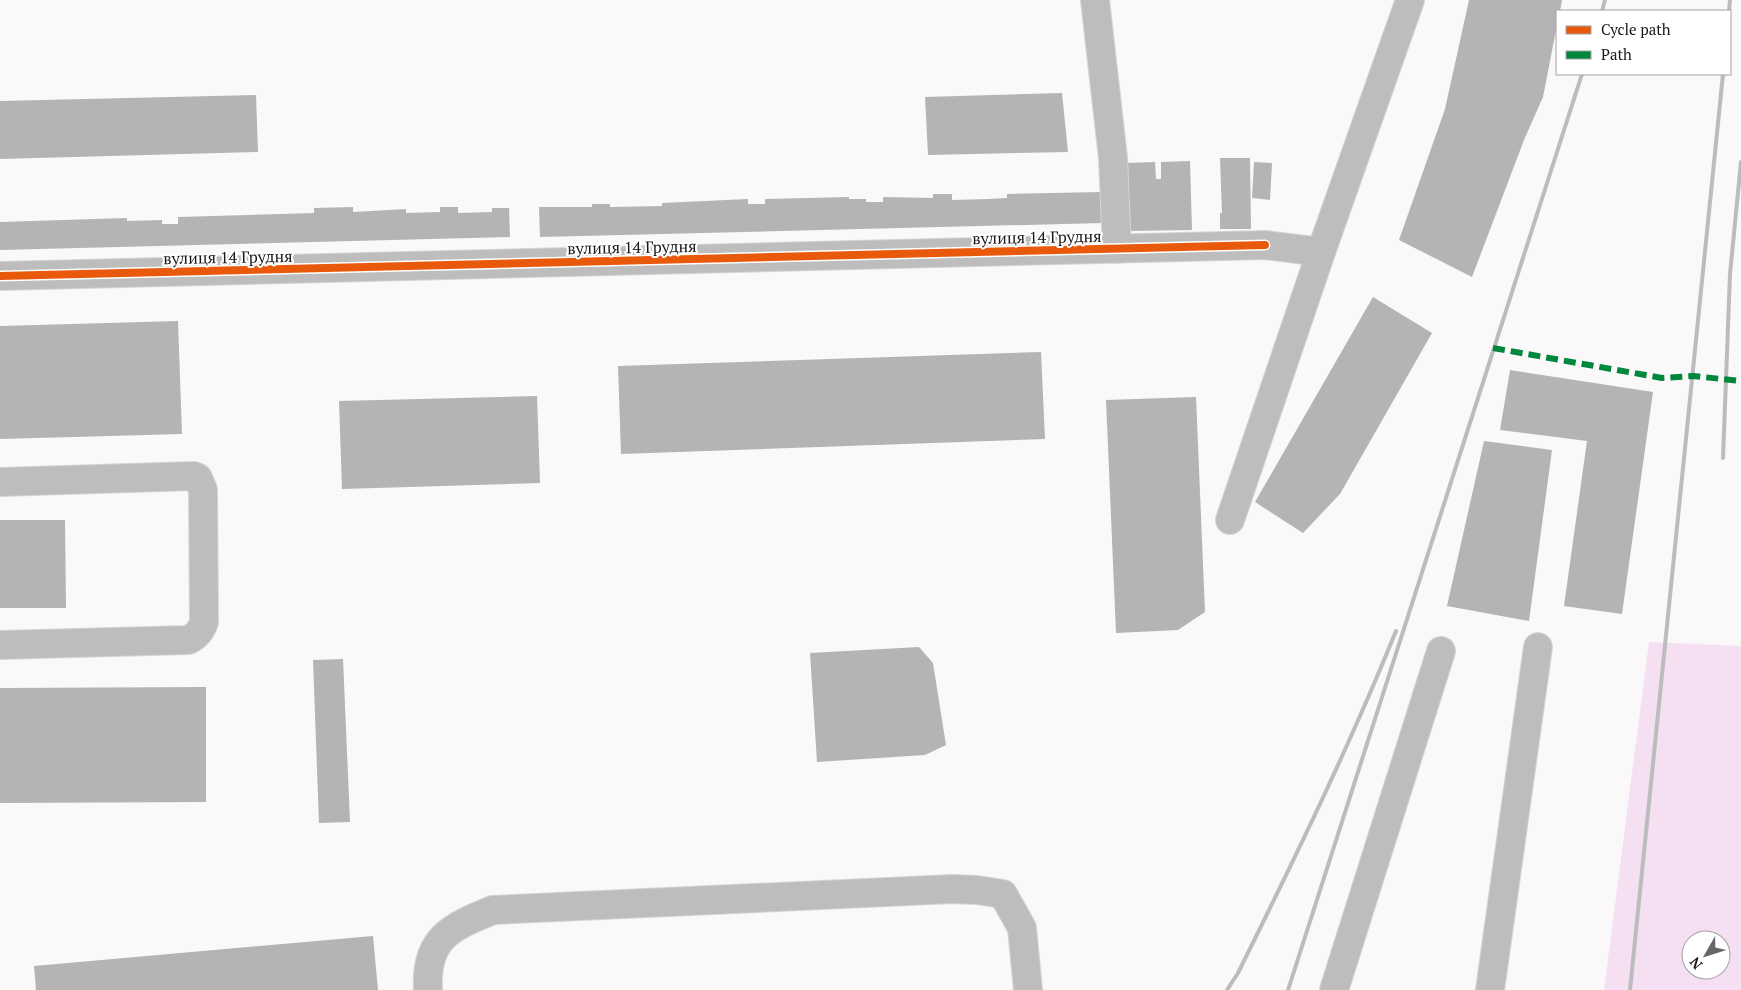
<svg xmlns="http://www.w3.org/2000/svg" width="1741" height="990" viewBox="0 0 1741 990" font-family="'PT Serif',serif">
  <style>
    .green { fill: #f5dff3; fill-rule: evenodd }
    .building { fill: #b5b3b4 }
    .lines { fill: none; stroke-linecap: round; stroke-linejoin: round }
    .minor-casing { stroke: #d6d4d5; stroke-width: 30 }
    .minor { stroke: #bebdbe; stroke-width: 28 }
    .rail { stroke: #bcbcbc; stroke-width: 4 }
    .quiet { stroke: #00873e; stroke-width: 6; stroke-dasharray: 12 6; stroke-linecap: butt }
    .cycleway-casing { stroke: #fff; stroke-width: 11 }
    .cycleway { stroke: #e8590c; stroke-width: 8 }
    .labels { text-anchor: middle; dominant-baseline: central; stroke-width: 4; stroke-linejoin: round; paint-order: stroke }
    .street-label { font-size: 16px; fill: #181618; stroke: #fff }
  </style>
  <rect width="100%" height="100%" fill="#faf8f9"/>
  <path class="green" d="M1649,642L1741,646V990H1604ZM1691,940H1721V970H1691Z"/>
  <path class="building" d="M1469,0H1562L1560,11H1557V25L1543,97L1524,140L1472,277L1399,240L1445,109Z
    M1062,93L1068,152L928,155L925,97Z
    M256,95L258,152L0,159V101Z
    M1220,158H1250L1251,229H1220V213H1222Z
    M1190,161L1192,230L1129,231L1125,163L1155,162L1156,179H1161V162Z
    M1254,162L1272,163L1270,200L1252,198Z
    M1102,192L1103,223L540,237L539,207H592V204H610V207L662,206V203L748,199V204H765V199L849,197V199H866V202H883V197L933,198V194H952V200L988,199L1007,198V194Z
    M353,207V212L406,209V213L440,212V207H458V213L492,212V208H509L510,237L0,250V222L127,218V221L162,220V224H178V217L314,213V208Z
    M1373,297L1432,333L1340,494L1303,533L1255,502Z
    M178,321L182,434L0,439V326Z
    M1041,352L1045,439L621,454L618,366Z
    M1510,370L1653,392L1622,614L1564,606L1587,441L1500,430Z
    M537,396L540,483L342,489L339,401Z
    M1196,397L1205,612L1178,630L1116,633L1106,400Z
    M1484,441L1552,450L1529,621L1447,606Z
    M0,520H65L66,608H0Z
    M919,647L933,663L946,745L925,755L817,762L810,653Z
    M343,659L350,822L319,823L313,660Z
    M206,687V802L0,803V688Z
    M373,936L378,990H36L34,966Z"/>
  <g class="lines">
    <g class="minor-casing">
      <path id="minor" d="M1095,0L1113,158L1117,249
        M0,276L1265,245L1321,252L1410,0
        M0,482L194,476L198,478L203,490L204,622C201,631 197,636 188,640L0,645
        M1230,520L1321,252
        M428,990C425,938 451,927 493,910L953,889L977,890L1003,894L1022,928L1028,990
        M1334,990L1441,651
        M1490,990L1538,647"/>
    </g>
    <use href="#minor" class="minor"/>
    <path class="rail" d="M1602,11L1605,0
      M1729,11L1730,0
      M1723,458L1730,274L1741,162
      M1227,990L1238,973C1294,860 1349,747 1396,631
      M1288,990L1582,74
      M1630,990L1723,74"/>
    <path class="quiet" d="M1493,348L1662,378L1693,376L1741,381"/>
    <g class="cycleway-casing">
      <path id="cycleway" d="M0,276L1265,245"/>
    </g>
    <use href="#cycleway" class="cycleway"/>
  </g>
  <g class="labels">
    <g class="street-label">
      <text transform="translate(1037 237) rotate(-1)">вулиця 14 Грудня</text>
      <text transform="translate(632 247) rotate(-1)">вулиця 14 Грудня</text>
      <text transform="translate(228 257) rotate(-1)">вулиця 14 Грудня</text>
    </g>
  </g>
  <rect x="1556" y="10" width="175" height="65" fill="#ffffff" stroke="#a3a2a3"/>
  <rect x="1566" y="26" width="25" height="8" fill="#e8590c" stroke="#a3a2a3"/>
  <text x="1601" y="35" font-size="15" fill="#181618">Cycle path</text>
  <rect x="1566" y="51" width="25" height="8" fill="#00873e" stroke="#a3a2a3"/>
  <text x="1601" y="60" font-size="15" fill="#181618">Path</text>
  <g transform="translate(1706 955) rotate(231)"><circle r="24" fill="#ffffff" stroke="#a3a2a3"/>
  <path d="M0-4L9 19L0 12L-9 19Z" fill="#676567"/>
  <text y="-8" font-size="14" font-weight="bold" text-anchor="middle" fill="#181618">N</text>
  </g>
</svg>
